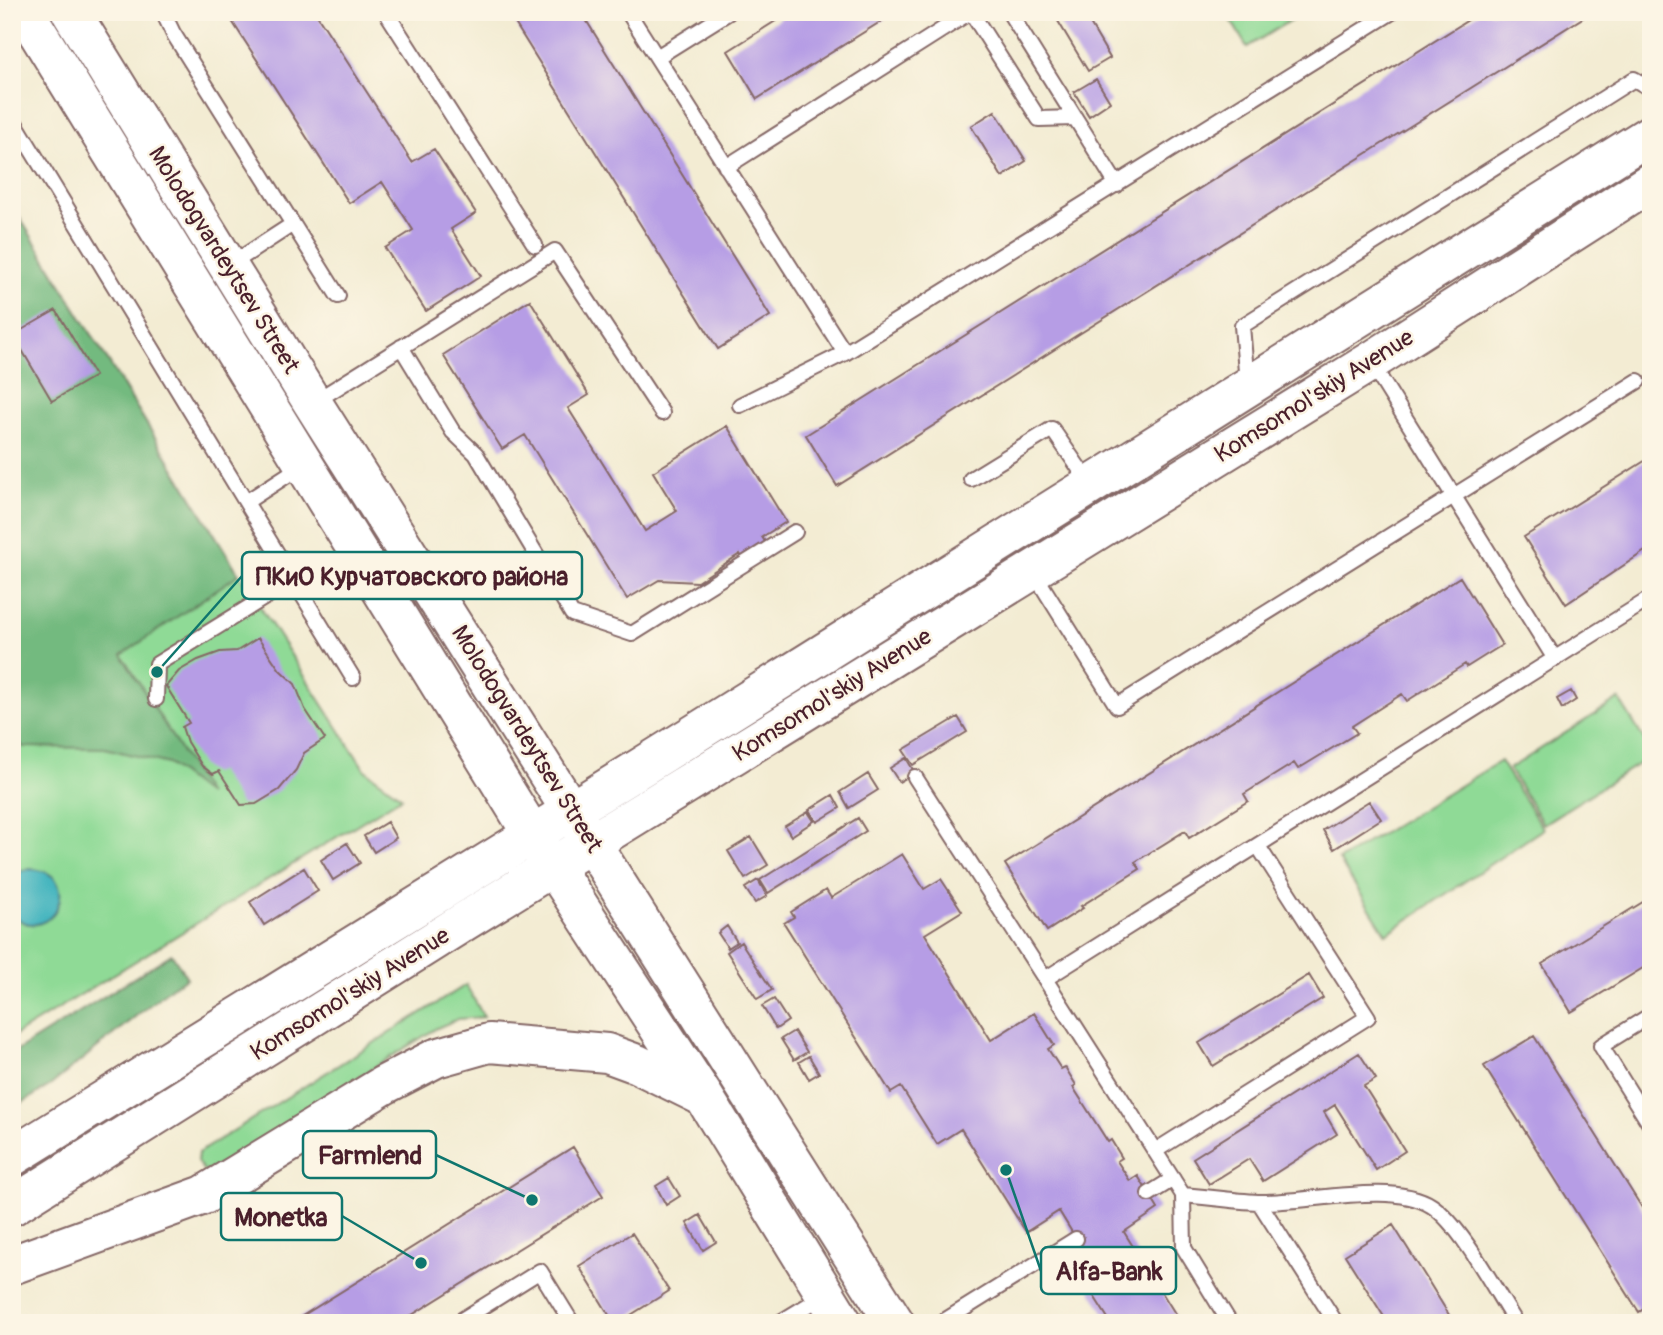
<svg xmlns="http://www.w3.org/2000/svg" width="1663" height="1335" viewBox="0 0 1663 1335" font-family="Pangolin,sans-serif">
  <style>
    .green { fill: #8fda96; stroke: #6c7c60; stroke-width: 2 }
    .forest { fill: #73ba7f; stroke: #5e6c55; stroke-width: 2 }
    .water { fill: #47b6bf; stroke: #486a75; stroke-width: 2 }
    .building { fill: #b69de5 }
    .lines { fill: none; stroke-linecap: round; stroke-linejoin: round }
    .service-casing { stroke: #856766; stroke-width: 18 }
    .secondary-casing { stroke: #856766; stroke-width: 42 }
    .service { stroke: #fff; stroke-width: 14 }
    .secondary { stroke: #fff; stroke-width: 38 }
    .labels { text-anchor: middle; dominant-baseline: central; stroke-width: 5; stroke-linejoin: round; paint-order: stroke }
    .street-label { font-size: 24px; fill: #4a1f2b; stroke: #fcf5e5 }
    .leader { fill: none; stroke: #0f766e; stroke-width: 2.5 }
    .callout-dot { fill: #0f766e; stroke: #fcf5e5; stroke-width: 2.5 }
    .callout { fill: #fcf5e5; stroke: #0f766e; stroke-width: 2.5 }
    .callout-label { font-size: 26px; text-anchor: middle; font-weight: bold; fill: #4a1f2b }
  </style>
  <rect width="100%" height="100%" fill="#fcf5e5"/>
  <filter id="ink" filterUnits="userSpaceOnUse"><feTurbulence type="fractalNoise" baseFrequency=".0143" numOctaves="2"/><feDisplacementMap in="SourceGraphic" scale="14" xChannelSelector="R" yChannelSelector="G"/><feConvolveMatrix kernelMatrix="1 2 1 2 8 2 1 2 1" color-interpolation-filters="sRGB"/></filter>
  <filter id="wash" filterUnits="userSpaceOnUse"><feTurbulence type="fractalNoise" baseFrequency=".00686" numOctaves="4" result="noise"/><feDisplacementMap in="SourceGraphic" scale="28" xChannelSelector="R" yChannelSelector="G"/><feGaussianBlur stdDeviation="1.57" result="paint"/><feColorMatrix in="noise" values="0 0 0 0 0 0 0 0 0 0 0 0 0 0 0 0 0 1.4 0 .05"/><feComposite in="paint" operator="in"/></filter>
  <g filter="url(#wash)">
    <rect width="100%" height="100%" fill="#f3ecd3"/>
    <path class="green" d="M1226,12H1304L1247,47Z
      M12,205L239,574L365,770L402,797L12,1037Z
      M1619,699L1651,751V756L1543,824L1509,769Z
      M1500,761L1543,829L1386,934L1339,860Z
      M466,985L484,1017L458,1019L437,1028L213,1169L204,1171L197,1162L198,1153Z"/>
    <path class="forest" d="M12,205L239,574L122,655L208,795L168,764L105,748L23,747L12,730Z
      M172,954L187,978L173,986L51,1085L12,1109V1054Z"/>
    <path class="water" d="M30,869C89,872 50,952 12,914V879L21,871Z"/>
    <g id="blocks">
      <path class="building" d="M238,12H315L412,162L434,149L476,213L451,229L481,276L426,311L385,248L413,230L382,182L349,203L230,18Z
        M508,12H581L770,316L718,349Z
        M790,12H896L757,99L728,51Z
        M1062,12H1083L1110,58L1088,71L1055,16Z
        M1481,12H1592L837,486L806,435Z
        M1096,79L1110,102L1089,116L1074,92Z
        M995,111L1026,161L1002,177L971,126Z
        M530,300L589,395L568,408L645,531L677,511L653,472L727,426L786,522L762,537L766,543L742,557L740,554L697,582L659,580L627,599L525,435L502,449L443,355Z
        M56,310L95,376L52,401L13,335Z
        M1651,457V547L1566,604L1524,537Z
        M1460,577L1502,645L1467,667L1465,664L1407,701L1402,694L1352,726L1357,733L1298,769L1294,763L1244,794L1248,801L1189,838L1185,831L1135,862L1140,869L1081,906L1083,908L1047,931L1005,864Z
        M258,638L280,670L295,684L305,709L325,739L304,753L296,770L279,790L256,804L241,805L219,771L213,774L202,766L187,742L182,727L189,723L166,686L179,671L198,660L220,652L237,651Z
        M1571,691L1576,700L1562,709L1557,699Z
        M958,717L967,732L913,765L903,750Z
        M906,758L915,773L899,782L890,768Z
        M868,774L878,790L849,808L840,792Z
        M833,795L840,808L817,822L809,810Z
        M1369,801L1381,819L1334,849L1323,830Z
        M808,812L814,821L791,836L785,826Z
        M858,818L866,831L768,893L760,880Z
        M387,822L396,838L374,852L364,836Z
        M751,837L768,865L745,879L728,851Z
        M347,843L360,863L333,880L321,860Z
        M902,854L924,889L941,879L962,911L925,934L991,1040L1034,1013L1054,1045L1048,1049L1061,1069L1065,1067L1076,1085L1073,1087L1108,1142L1111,1140L1122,1158L1117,1161L1130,1181L1138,1176L1158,1209L1124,1232L1181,1323H1111L1073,1263L1086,1255L1059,1211L1026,1232L961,1129L937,1144L901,1087L891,1093L784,923L794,917L791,912L826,890L831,898Z
        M304,868L318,891L264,925L250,902Z
        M758,880L767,896L755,903L745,888Z
        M1651,897V963L1571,1012L1542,964Z
        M727,926L737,942L728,948L718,933Z
        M741,942L772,990L757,999L727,952Z
        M1309,975L1323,998L1213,1066L1199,1043Z
        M774,999L788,1021L776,1029L762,1006Z
        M794,1031L807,1052L794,1060L781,1039Z
        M1534,1036L1651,1222V1304L1639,1312L1484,1066Z
        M1359,1053L1376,1079L1364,1086L1405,1151L1376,1170L1335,1105L1324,1112L1337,1134L1263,1181L1249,1159L1209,1184L1193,1158Z
        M809,1056L819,1073L809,1079L799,1062Z
        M573,1147L603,1196L399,1323H291Z
        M669,1178L680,1196L666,1205L656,1186Z
        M700,1215L716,1242L703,1250L687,1223Z
        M1393,1225L1427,1279L1454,1323H1388L1345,1255Z
        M632,1233L669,1291L618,1323H614L579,1266Z"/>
    </g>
  </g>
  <g filter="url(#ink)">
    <use href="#blocks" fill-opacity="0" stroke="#856766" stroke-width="2"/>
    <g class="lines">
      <g class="service-casing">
        <path id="service" d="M163,12L173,33L338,296
          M386,12L535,245
          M628,12L845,353
          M971,12L1039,119L1074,118
          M1009,12L1117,185
          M657,57L729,12
          M12,118L353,678
          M726,167L970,12
          M230,265L293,224
          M401,347L453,432L476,454L572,614L632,634L795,532
          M1371,363L1555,659
          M1247,383L1242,326L1634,79L1651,89
          M314,402L555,251L662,413
          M740,405L845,353L1392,12
          M971,479L1052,429L1090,484
          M246,502L303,465
          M1034,573L1117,706L1638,381
          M156,699L157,664L293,580
          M915,777L1045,979
          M1651,1015L1601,1046L1651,1126
          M1155,1151L1368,1017L1258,846
          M1149,1194L1173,1179
          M1183,1195C1208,1197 1233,1201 1258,1202C1305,1204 1392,1180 1432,1206C1461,1225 1496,1292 1516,1323
          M1259,1202L1336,1323
          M457,1323L540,1271L572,1323
          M779,1323L825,1295
          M941,1323L1076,1239
          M1230,1323L1184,1248L1183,1195L1045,979L1651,598"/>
      </g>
      <g class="secondary-casing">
        <path id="secondary" d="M25,12L532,834L704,1097L843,1323
          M71,12L312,402L895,1323
          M12,1157L664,753L1651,134
          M12,1206L465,921L1370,362L1651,182
          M12,1265L204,1195L384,1085L436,1058L489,1043L607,1053L637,1064L702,1096"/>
      </g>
      <use href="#service" class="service"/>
      <use href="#secondary" class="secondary"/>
    </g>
  </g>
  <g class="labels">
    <g class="street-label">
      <text transform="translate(224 260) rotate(58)">Molodogvardeytsev Street</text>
      <text transform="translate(1314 396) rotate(-32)">Komsomol'skiy Avenue</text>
      <text transform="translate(832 695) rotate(-32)">Komsomol'skiy Avenue</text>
      <text transform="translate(527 739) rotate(58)">Molodogvardeytsev Street</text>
      <text transform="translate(350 994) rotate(-32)">Komsomol'skiy Avenue</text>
    </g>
  </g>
  <path class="leader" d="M157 672L242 576M532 1200L436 1155M421 1263L342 1216M1006 1170L1041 1271"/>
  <g class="callout-dot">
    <circle cx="157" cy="672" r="7"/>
    <circle cx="532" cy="1200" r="7"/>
    <circle cx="421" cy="1263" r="7"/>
    <circle cx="1006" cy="1170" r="7"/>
  </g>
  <g class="callout">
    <rect x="242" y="552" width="340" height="47" rx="7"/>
    <rect x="303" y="1131" width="133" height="47" rx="7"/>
    <rect x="221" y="1193" width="121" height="47" rx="7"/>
    <rect x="1041" y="1247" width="135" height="47" rx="7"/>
  </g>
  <g class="callout-label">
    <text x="412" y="585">ПКиО Курчатовского района</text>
    <text x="370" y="1164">Farmlend</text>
    <text x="281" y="1226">Monetka</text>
    <text x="1109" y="1280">Alfa-Bank</text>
  </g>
  <rect width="1663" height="1335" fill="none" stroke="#fcf5e5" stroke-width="42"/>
</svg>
